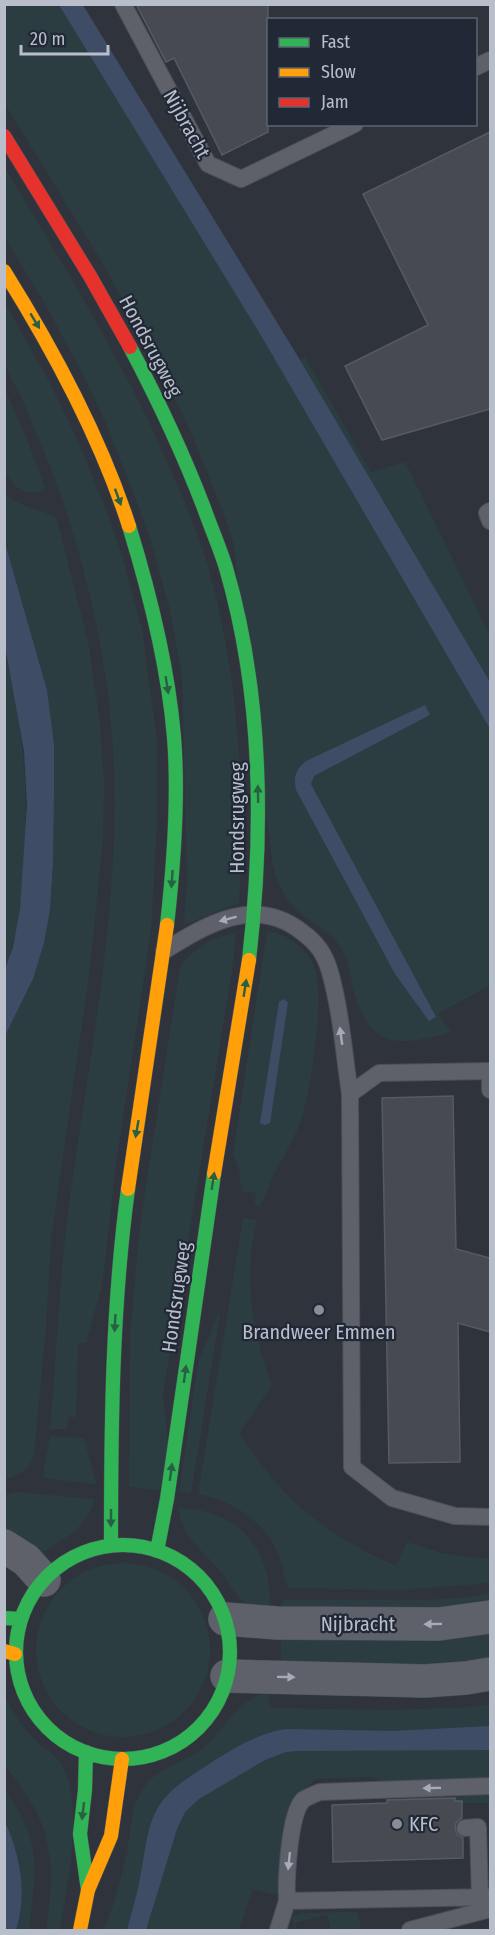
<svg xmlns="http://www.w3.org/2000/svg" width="495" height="1935" viewBox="0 0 495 1935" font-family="'Fira Sans Condensed',sans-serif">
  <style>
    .green { fill: #2c3d42; fill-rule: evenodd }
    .water { fill: #3f4c66 }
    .building { fill: #474a51; stroke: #565a63; stroke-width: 1.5 }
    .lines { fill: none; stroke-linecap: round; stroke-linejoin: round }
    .lane-casing { stroke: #4c4f56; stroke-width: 18 }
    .street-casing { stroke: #4c4f56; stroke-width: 34 }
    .fast-casing { stroke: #4c4f56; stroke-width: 15 }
    .slow-casing { stroke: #4c4f56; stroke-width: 15 }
    .jam-casing { stroke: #4c4f56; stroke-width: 15 }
    .lane { stroke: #5e6169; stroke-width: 16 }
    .street { stroke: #5e6169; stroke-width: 33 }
    .fast { stroke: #30b455; stroke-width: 14 }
    .slow { stroke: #ff9f0a; stroke-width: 14 }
    .jam { stroke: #e5322d; stroke-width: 14 }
    .oneway { fill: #276042 }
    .oneway2 { fill: #a7abb7 }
    .poi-dot { fill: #898d99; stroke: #212836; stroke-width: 2 }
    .labels { text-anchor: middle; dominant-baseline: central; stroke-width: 4.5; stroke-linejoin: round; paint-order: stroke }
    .street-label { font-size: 20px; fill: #b9becb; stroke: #212836 }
    .poi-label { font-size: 20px; fill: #b9becb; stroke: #212836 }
  </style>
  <rect width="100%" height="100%" fill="#2f333b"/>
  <path class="green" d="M5,5H59L263,339L490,729V986L438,1013L451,1032C397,1047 370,1050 353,989C349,973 349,959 339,945C329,931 314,924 301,914C285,901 279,885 273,867L233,541L220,504L195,441L159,366L99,257L5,104ZM425,706L430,715L314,776L311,784L435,1017L395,974L296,790C293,777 296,769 306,761Z
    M5,168C65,268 126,365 172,473C185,503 198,534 208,566C239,676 245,789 239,903L184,925L187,878L182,676L170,610L149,534L107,425L83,375L43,300L5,238Z
    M5,303L49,381L77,439L108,515L122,556L142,629L157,741V822L151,930L115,1172L102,1286L86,1343H78L76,1417H68L67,1429H50C57,1355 59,1278 69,1205C90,1046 126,885 111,724C105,650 86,569 62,499C50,464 36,431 21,397C16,386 7,373 5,361C1,346 5,319 5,303Z
    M305,357L371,472L405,462L490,635V682L300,360Z
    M5,389L25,434L45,488L38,493L26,492L15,486L5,472Z
    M4,492C19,508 37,508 56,517L88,641L100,723L104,782L103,840L89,976L51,1240L46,1327L34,1455C29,1470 20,1476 5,1479V1036L33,979L44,943L50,910L53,863L54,796V744L47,690L5,543Z
    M4,646C23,725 30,793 23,874C21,907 17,938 5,969Z
    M267,931C288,934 308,949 315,969C325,997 311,1090 301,1120C294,1140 282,1158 272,1178C268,1187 265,1199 259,1206L254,1205L256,1193L241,1191L242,1183H240L239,1170L233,1154Z
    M236,933L232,971L163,1395L168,1444L160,1490L129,1487L130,1336L140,1224L180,967C195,948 211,937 236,933Z
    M243,1218L257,1220C243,1277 252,1331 272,1385L239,1434C285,1501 322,1533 396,1566L407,1542L445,1554L490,1559V1583L402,1590L289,1588C283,1580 283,1566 279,1557C266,1522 234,1501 198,1494Z
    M218,1314H220L191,1493L179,1492L198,1363Z
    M50,1436L84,1438L96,1484L44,1478C42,1471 49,1446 50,1436Z
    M15,1492L94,1499C88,1530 62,1538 39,1556L5,1532L4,1495Z
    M179,1508C242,1510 273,1552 270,1613C259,1609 249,1607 241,1599C234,1593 230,1584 224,1576C207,1553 181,1539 179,1508Z
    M36 1650a87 87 0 1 1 174 0a87 87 0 1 1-174 0Z
    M490,1593V1608L281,1612L283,1600H424L460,1598Z
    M490,1626V1665L281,1669V1631Z
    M269,1691V1704L273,1708L389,1710L472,1707L490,1704V1780L380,1783L374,1777L316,1779L301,1791L291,1803L278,1893L274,1895L253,1889L239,1930H104C114,1905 121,1879 127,1852C132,1826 130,1800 150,1780C164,1766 189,1761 204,1747C231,1723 232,1704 269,1691Z
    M4,1695C13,1713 24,1730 39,1744C46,1750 54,1754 60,1762C86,1798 67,1888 60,1930H46L51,1888V1863L44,1829L35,1809L20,1785L5,1765Z
    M4,1789C43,1840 36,1872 29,1930H16L21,1910L22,1887L19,1860L5,1819Z
    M490,1793V1807H488V1803H462L455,1801V1795H445V1802L405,1803V1796Z
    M357,1912L361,1928L349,1930H331L327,1915L295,1923L297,1930H295L291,1917L302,1913Z"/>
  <path class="water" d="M59,5H83L300,360L490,682V729L263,339Z
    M5,543L47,690L54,744V796L53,863L50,910L44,943L33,979L5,1036V969L13,947L20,909L27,805L24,751L5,646Z
    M425,705L430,715L314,776L311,784L435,1015L436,1017L429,1021L395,974L296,790C293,777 296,769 306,761Z
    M283,999L288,1002L270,1123L265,1125L260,1123L279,1002Z
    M490,1726V1750L297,1751L286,1752L265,1760L199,1799L185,1812L177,1829L146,1930H127C132,1911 138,1892 141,1873C146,1848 147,1819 164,1799C177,1783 198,1772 215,1760C237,1746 260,1733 286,1729L393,1731Z
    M4,1819C20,1854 28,1893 16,1930H5Z"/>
  <path class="building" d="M136,4H268V132L222,155L174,58L166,62Z
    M490,132V409L382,440L345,366L428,325L363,194Z
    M453,1096L456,1249L490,1258V1332L458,1323L460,1462L389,1463L382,1098Z
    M455,1798V1801H462V1818L456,1823L455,1828L457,1834L463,1838V1858L333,1862L332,1805L387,1803V1800Z"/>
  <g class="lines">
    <g class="lane-casing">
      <path id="lane" d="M123,4L208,164L241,179L355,124
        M476,67L490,60
        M490,511L487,513L490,521
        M164,951C207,924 255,895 302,932C317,943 325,954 330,972C341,1011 344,1054 350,1094
        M490,1090V1071L379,1073L350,1094L352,1467L392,1498L455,1516L490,1517
        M465,1828L478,1827L480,1898
        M287,1901C286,1881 289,1814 303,1800C307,1797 315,1794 320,1792L490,1786
        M278,1930L287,1901L490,1897
        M410,1930L490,1909"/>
    </g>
    <g class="street-casing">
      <path id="street" d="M4,1546L26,1560L44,1580
        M225,1619L277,1623L439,1624L490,1617
        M227,1676L425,1681L466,1678L490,1674"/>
    </g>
    <g class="fast-casing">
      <path id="fast" d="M130,347C158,400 183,453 204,508C211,528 220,548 226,568C263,695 264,830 249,960
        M129,526C150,594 168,665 174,737C179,799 174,863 167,925
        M111,1545C111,1426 112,1307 128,1189
        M16 1652a107 107 0 1 1 214 0a107 107 0 1 1-214 0Z
        M157,1551L167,1499L214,1174
        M4,1618L21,1619
        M86,1752L85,1790L80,1834L88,1890"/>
    </g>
    <g class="slow-casing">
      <path id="slow" d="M4,271C54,351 100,436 129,526
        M214,1174L249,960
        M128,1189L167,925
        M4,1651L15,1654
        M80,1930L88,1890L111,1836L122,1759"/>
    </g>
    <g class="jam-casing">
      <path id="jam" d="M4,136L90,276L130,347"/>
    </g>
    <use href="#lane" class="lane"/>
    <use href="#street" class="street"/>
    <use href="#fast" class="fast"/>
    <use href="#slow" class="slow"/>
    <use href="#jam" class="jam"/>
  </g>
  <defs><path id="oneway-solid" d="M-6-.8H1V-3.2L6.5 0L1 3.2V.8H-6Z" transform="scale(1.5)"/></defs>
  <g class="oneway">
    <use href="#oneway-solid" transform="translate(35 321) rotate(59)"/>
    <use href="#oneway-solid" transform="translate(118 497) rotate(70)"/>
    <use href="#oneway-solid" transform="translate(167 685) rotate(81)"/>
    <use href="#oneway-solid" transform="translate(258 794) rotate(-91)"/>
    <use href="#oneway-solid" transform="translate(172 879) rotate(94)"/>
    <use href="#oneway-solid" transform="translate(245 988) rotate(-81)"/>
    <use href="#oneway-solid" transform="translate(137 1129) rotate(100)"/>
    <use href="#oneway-solid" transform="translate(213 1181) rotate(-81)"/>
    <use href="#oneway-solid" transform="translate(115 1323) rotate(93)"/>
    <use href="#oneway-solid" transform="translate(185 1374) rotate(-82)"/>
    <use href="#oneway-solid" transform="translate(171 1472) rotate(-82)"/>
    <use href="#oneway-solid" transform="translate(111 1518) rotate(90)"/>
    <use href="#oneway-solid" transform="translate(83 1811) rotate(97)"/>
  </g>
  <g class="oneway2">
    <use href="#oneway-solid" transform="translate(228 919) rotate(165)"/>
    <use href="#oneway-solid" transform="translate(341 1036) rotate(-98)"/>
    <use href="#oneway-solid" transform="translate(433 1624) rotate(179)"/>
    <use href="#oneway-solid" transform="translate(286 1677) rotate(1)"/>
    <use href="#oneway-solid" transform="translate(432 1788) rotate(179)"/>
    <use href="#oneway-solid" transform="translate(289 1861) rotate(96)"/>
  </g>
  <g class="poi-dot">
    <circle cx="319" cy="1310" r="6"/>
    <circle cx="397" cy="1824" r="6"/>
  </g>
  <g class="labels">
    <g class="street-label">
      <text transform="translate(187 124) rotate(61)">Nijbracht</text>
      <text transform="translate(151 346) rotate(62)">Hondsrugweg</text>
      <text transform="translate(237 818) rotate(-90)">Hondsrugweg</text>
      <text transform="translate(176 1297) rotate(-82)">Hondsrugweg</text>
      <text x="358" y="1624">Nijbracht</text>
    </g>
    <g class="poi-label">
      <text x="319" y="1332">Brandweer Emmen</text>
      <text x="409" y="1824" text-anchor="start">KFC</text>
    </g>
  </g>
  <rect width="495" height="1935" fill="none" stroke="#b9becb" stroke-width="12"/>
  <rect x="267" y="18" width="210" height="108" fill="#212836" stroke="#5e6472" stroke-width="1.5"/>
  <rect x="279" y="38" width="30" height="9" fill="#30b455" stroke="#5e6472" stroke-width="1.5"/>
  <text x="321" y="48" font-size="18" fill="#b9becb">Fast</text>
  <rect x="279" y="68" width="30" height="9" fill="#ff9f0a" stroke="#5e6472" stroke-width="1.5"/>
  <text x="321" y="78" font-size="18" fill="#b9becb">Slow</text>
  <rect x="279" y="98" width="30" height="9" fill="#e5322d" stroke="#5e6472" stroke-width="1.5"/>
  <text x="321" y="108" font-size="18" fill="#b9becb">Jam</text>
  <path d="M21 45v9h87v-9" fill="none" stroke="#b9becb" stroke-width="3"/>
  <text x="30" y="45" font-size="18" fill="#b9becb" stroke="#212836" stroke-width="4.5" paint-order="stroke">20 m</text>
</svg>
